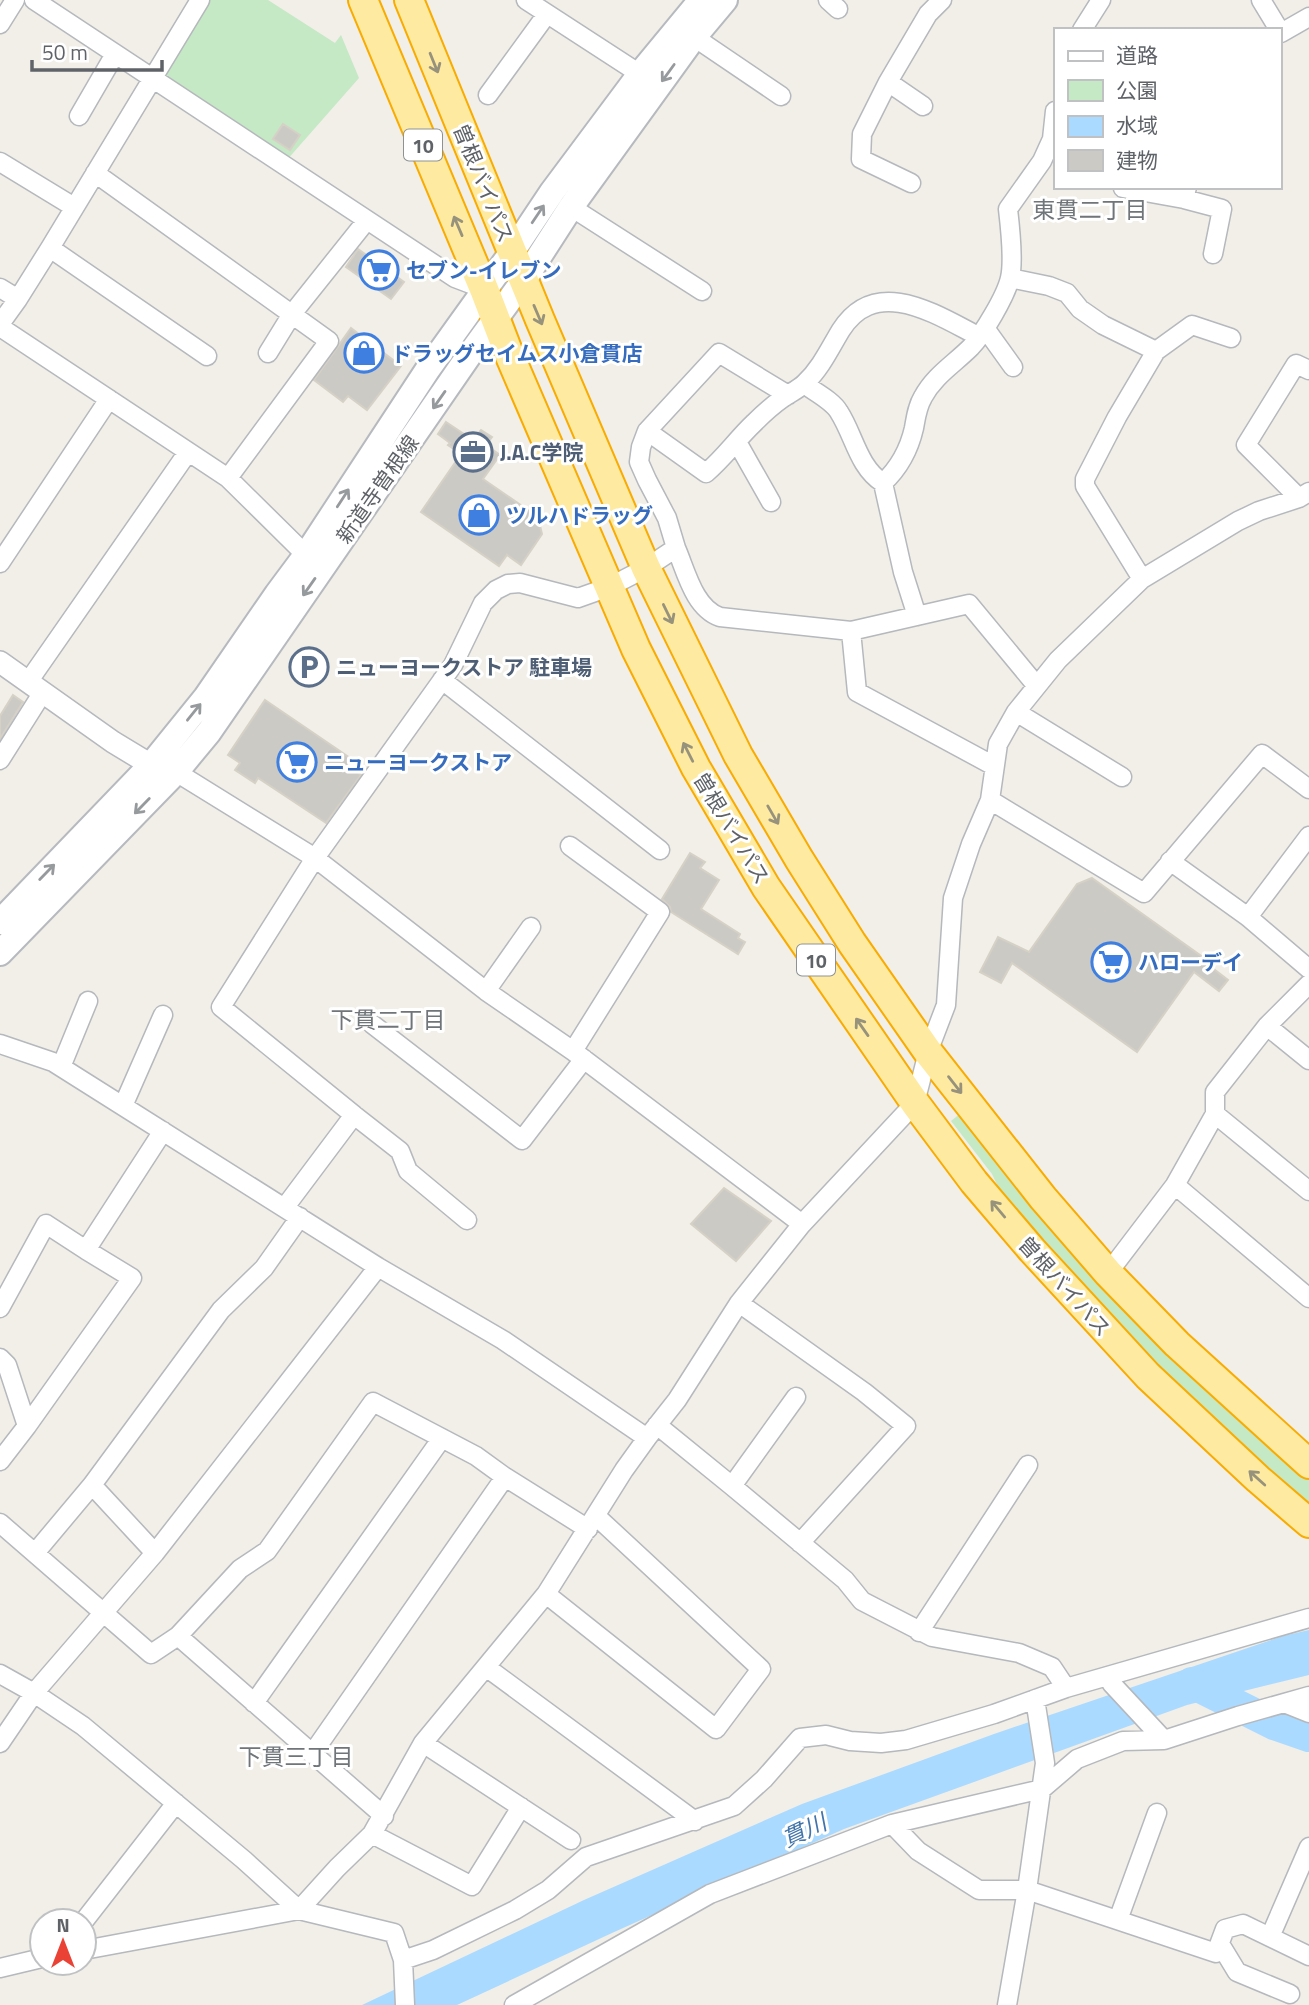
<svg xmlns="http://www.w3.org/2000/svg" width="1309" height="2005" viewBox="0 0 1309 2005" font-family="'Titillium Web','Noto Sans JP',sans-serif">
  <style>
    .green { fill: #c5e8c5 }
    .water { fill: #aadaff }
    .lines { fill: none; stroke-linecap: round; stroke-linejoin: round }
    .river { stroke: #aadaff; stroke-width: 32 }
    .building { fill: #cccac5; stroke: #d6d1c6; stroke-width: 2 }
    .minor-casing { stroke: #b5b8bc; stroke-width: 21 }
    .tertiary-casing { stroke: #b5b8bc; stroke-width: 24 }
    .secondary-casing { stroke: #b6babf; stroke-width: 28 }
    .trunk-casing { stroke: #f9ab00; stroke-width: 32 }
    .minor { stroke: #fff; stroke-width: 18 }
    .tertiary { stroke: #fff; stroke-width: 21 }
    .secondary { stroke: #fff; stroke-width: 24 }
    .trunk { stroke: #feeaa1; stroke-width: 28 }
    .oneway { stroke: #97927c }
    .oneway2 { stroke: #979a9d }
    .labels { text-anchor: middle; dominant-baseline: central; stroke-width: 6; stroke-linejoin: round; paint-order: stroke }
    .shield { fill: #fff; stroke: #8f9295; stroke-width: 2 }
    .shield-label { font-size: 19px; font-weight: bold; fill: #5f6368 }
    .street-label { font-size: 21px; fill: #5f6368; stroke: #fff }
    .shop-label { font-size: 21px; font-weight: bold; fill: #366cbe; stroke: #fff; text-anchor: start }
    .service-label { font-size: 21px; font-weight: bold; fill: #4e5e75; stroke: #fff; text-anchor: start }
    .neighbourhood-label { font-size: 23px; fill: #70757a; stroke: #fff }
    .water-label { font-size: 23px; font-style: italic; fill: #4174aa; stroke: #fff }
  </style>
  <rect width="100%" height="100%" fill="#f1efe8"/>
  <path class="green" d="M209,0H268L335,43L341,35L359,78L286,161L161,79Z
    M961,1113L1272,1447L1309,1478V1506L1170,1381L1006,1203L992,1174L951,1121Z"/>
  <path class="water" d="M1309,1630V1675L1187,1705L844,1829L612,1933L457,2005H362L584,1900L802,1804L994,1734L1283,1636Z"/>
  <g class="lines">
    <path class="river" d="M1192,1683L1274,1724L1309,1736"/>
  </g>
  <path class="building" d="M283,124L300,135L290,150L273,139Z
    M358,249L404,282L391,299L346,267Z
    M351,328L401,366L367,410L348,396L343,402L314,380Z
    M446,422L473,440L481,430L492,437L486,445L500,455L483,479L538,517L542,534L521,565L507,555L499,566L421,512L461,454L448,445L450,443L438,434Z
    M13,695L23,702L0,739V716Z
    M265,700L356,762L352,768L361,775L326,823L258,778L255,783L235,770L240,763L228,755Z
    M690,853L705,862L700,868L719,880L701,909L740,934L738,938L745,942L738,954L671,912L670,907L662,899Z
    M1092,878L1204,958L1202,960L1228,980L1219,991L1194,972L1137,1052L1012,963L1001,983L980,972L998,937L1029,952L1077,884Z
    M724,1188L771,1221L736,1261L691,1224Z"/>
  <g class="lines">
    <g class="minor-casing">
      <path id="minor" d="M34,0L455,278L484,289
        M526,0L640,74
        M828,0L838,9
        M1261,0L1281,33L1309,17
        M0,24L15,0
        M1082,30L1101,0
        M694,37L781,96
        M888,82L923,106
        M488,95L547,14
        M79,116L115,54
        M0,162L74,207
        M95,173L329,341L228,478
        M911,183L861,159L862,134L888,82L928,14L942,0
        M1123,188L1184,199L1187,187
        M1184,199L1222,209L1213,254
        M571,207L702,291
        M50,248L207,356
        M1010,278L1049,286L1067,293L1080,309L1103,325L1156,351
        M0,288L18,299
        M0,324L18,299L50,248L200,0
        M0,327L228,478L306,555
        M985,328L1013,367
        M268,353L292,314L367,220
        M804,384C815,392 833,401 839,412C854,435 858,467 883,483
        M647,431L719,353L788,395
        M737,442L771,502
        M1299,498L1246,445L1296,364L1309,370
        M676,548L667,518L647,480L639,462L641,447L647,431L706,473C724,458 737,439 754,423C763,414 773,405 783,398C790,393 799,389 805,383C821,368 830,348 841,330C876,275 935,314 978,336
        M0,563L109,399
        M1142,579L1085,486V479L1117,417L1156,351L1192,325L1231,338
        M917,616L903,572L883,483C899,468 909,450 914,428C916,417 917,407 923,397C934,376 954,364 971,347C983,334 1006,296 1010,278C1014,261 1010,226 1008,209L1042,161L1052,139L1055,111
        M851,631L857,692L994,766
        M442,680L660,850
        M28,682L188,452
        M1016,712L1122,777
        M0,760L43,692
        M165,769L176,772L315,858L486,991L573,1051L802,1224
        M990,800L1144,893L1262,754L1309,789
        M570,846L660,912L573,1051
        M1170,861L1248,917L1309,969
        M1248,917L1309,836
        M486,991L531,927
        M372,1024L522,1140L584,1059
        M1267,1026L1309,1060
        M0,1044L53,1062L378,1267L503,1340L647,1438
        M61,1067L88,1001
        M123,1106L163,1015
        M1215,1114L1309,1191
        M354,1115L400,1151L408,1171L467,1220
        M1175,1185L1309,1298
        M285,1207L354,1115L221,1007L315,858L453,665L483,603L496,590L508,584L520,583L578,598L609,587L646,568L676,548C686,571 694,608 720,617L851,631L969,604L1036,685
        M1108,1273L1175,1185L1215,1114V1092L1267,1026L1309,984
        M739,1303L864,1392L906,1426L800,1543
        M0,1308L46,1224L86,1250
        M0,1358L7,1365L27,1426
        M0,1461L27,1426L132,1278L86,1250L163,1131
        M92,1485L155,1553
        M732,1486L796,1397
        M0,1523L151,1654L178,1636L240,1569L267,1551L373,1402L476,1456L505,1477L588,1529
        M35,1553L92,1485L221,1310L264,1268L300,1217
        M546,1594L716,1729L761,1669L596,1516
        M919,1632L1028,1465
        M178,1636L384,1816
        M486,1667L695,1821
        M0,1674L34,1693L83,1726L244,1860L299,1910
        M1108,1677L1112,1684L1164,1740
        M1066,1688L1309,1618
        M254,1703L442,1438
        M1284,1703L1309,1713
        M0,1743L34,1693L155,1553L378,1267
        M423,1743L571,1840
        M312,1754L505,1477
        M892,1824L918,1851L979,1890H1027L1216,1953L1225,1929L1243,1924L1309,1956
        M372,1834L472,1886L521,1807
        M299,1910L337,1868L372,1834L423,1743L546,1594L624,1470L647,1438L677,1400L739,1303L802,1224L915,1103L928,1052L946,1005L953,898L971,844L990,800L998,744L1016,712L1058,660L1142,579L1238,521L1259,511L1299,498L1309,492
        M1118,1920L1157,1813
        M84,1921L176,1803
        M1270,1937L1309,1847
        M1220,1944L1237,1972L1290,1994
        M84,1950L299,1910L394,1933L403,1960L405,2005
        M403,1960L433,1950L515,1910L548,1890L586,1857L734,1806L764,1779L800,1738L826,1735L850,1741L881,1743L906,1740L994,1714L1066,1688L1052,1667L1019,1653L932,1637L862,1601L845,1580L732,1486L657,1425
        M0,1968L42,1958
        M514,2005L710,1894L892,1824L1042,1789L1077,1759L1123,1741L1164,1740L1238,1716L1309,1696
        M1007,2005L1027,1890L1045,1763L1035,1699"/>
    </g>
    <g class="tertiary-casing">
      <path id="tertiary" d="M0,662L113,742L151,765"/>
    </g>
    <g class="secondary-casing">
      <path id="secondary" d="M0,922L151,765L206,697L277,594L306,555L428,369L512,252L552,192L640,74L701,0
        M0,953L176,772L209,732L470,354L524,280L571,207L694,37L725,0"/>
    </g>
    <g class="trunk-casing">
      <path id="trunk" d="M363,0L484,289L509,354L636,649L696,768L766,887L915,1103L974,1182L1032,1250L1148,1376L1258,1479L1309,1523
        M409,0L540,320L646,568L738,755L799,859L852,943L928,1052L1043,1198L1108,1273L1177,1344L1309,1464"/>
    </g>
    <use href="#minor" class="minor"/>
    <use href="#tertiary" class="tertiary"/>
    <use href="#secondary" class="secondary"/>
    <use href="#trunk" class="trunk"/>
  </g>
  <defs><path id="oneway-shaft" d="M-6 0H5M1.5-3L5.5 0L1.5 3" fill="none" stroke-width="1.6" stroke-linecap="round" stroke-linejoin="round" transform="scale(1.75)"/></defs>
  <g class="oneway">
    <use href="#oneway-shaft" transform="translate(434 63) rotate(68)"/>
    <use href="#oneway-shaft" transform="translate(458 226) rotate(-113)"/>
    <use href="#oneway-shaft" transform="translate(538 315) rotate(67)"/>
    <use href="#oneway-shaft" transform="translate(668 614) rotate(64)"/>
    <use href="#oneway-shaft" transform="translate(688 752) rotate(-117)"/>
    <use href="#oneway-shaft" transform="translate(773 815) rotate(60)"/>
    <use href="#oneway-shaft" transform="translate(862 1027) rotate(-125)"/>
    <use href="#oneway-shaft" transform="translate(955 1085) rotate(52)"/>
    <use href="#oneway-shaft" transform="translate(998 1209) rotate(-130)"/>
    <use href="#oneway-shaft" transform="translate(1257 1478) rotate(-138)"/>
  </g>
  <g class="oneway2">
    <use href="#oneway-shaft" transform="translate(668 73) rotate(126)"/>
    <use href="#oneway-shaft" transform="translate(538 214) rotate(-56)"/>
    <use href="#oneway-shaft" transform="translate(439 400) rotate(125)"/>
    <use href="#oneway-shaft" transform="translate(343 498) rotate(-57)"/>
    <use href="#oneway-shaft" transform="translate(309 587) rotate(125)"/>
    <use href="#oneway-shaft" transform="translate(194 712) rotate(-51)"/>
    <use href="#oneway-shaft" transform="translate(142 806) rotate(134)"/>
    <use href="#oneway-shaft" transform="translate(47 872) rotate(-46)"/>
  </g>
  <defs>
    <g id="supermarket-ring" transform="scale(2.0125)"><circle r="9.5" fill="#fff" stroke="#3f7fe0" stroke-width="1.5"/><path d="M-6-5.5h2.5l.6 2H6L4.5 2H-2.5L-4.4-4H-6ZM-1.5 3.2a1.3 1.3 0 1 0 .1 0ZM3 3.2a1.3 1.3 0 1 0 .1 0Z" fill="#3f7fe0"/></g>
    <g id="shop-ring" transform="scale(2.0125)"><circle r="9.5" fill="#fff" stroke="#3f7fe0" stroke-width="1.5"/><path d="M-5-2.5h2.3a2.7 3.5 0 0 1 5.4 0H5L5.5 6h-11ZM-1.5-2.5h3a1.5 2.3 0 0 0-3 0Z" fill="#3f7fe0"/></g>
    <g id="office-ring" transform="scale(2.0125)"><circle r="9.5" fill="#fff" stroke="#5c6f8a" stroke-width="1.5"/><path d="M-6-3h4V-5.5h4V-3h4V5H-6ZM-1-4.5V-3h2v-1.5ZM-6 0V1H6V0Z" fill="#5c6f8a"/></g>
    <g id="parking-ring" transform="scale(2.0125)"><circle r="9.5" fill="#fff" stroke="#5c6f8a" stroke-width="1.5"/><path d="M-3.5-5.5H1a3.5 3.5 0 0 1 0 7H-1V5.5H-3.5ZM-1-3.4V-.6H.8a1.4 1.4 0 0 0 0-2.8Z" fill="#5c6f8a"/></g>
  </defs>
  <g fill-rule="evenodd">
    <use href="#supermarket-ring" x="379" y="270"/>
    <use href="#shop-ring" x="364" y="353"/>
    <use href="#office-ring" x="473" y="452"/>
    <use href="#shop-ring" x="479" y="515"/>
    <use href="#parking-ring" x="309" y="667"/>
    <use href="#supermarket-ring" x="297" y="762"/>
    <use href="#supermarket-ring" x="1111" y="962"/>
  </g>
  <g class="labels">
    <g class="shield">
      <rect x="404" y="129.5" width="38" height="31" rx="5"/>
      <rect x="797" y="944.5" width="38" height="31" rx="5"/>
    </g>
    <g class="shield-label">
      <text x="423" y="145">10</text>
      <text x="816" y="960">10</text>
    </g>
    <g class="street-label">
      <text transform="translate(484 183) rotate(68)">曽根バイパス</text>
      <text transform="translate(377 489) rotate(-55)">新道寺曽根線</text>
      <text transform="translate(732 828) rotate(59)">曽根バイパス</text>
      <text transform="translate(1065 1286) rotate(48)">曽根バイパス</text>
    </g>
    <g class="shop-label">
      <text x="406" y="270">セブン-イレブン</text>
      <text x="391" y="353">ドラッグセイムス小倉貫店</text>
      <text x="506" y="515">ツルハドラッグ</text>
      <text x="324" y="762">ニューヨークストア</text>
      <text x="1138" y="962">ハローデイ</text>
    </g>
    <g class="service-label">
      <text x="500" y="452">J.A.C学院</text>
      <text x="336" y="667">ニューヨークストア 駐車場</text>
    </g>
    <g class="neighbourhood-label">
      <text x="1090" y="209">東貫二丁目</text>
      <text x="388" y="1019">下貫二丁目</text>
      <text x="296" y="1756">下貫三丁目</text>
    </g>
    <g class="water-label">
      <text transform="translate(804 1830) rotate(-25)">貫川</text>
    </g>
  </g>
  <rect x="1054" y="28" width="228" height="161" fill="#ffffff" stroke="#bfc1c3" stroke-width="2"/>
  <rect x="1068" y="51" width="35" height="10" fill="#ffffff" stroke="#bfc1c3" stroke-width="2"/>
  <text x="1116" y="63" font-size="21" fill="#5f6368">道路</text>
  <rect x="1068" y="80" width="35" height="21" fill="#c5e8c5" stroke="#bfc1c3" stroke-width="2"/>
  <text x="1116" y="98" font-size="21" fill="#5f6368">公園</text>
  <rect x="1068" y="116" width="35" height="21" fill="#aadaff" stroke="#bfc1c3" stroke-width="2"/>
  <text x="1116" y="133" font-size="21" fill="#5f6368">水域</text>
  <rect x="1068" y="150" width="35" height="21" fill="#cccac5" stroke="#bfc1c3" stroke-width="2"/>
  <text x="1116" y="168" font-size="21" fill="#5f6368">建物</text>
  <g transform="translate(63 1942)"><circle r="33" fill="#ffffff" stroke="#bfc1c3" stroke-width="2"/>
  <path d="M0-5L12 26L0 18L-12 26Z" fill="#ea4335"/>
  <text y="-10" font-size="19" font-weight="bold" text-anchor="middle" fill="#5f6368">N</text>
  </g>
  <path d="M32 60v10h130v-10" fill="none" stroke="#5f6368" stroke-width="3.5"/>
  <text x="42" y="60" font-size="21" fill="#5f6368" stroke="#ffffff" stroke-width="5" paint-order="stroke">50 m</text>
</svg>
